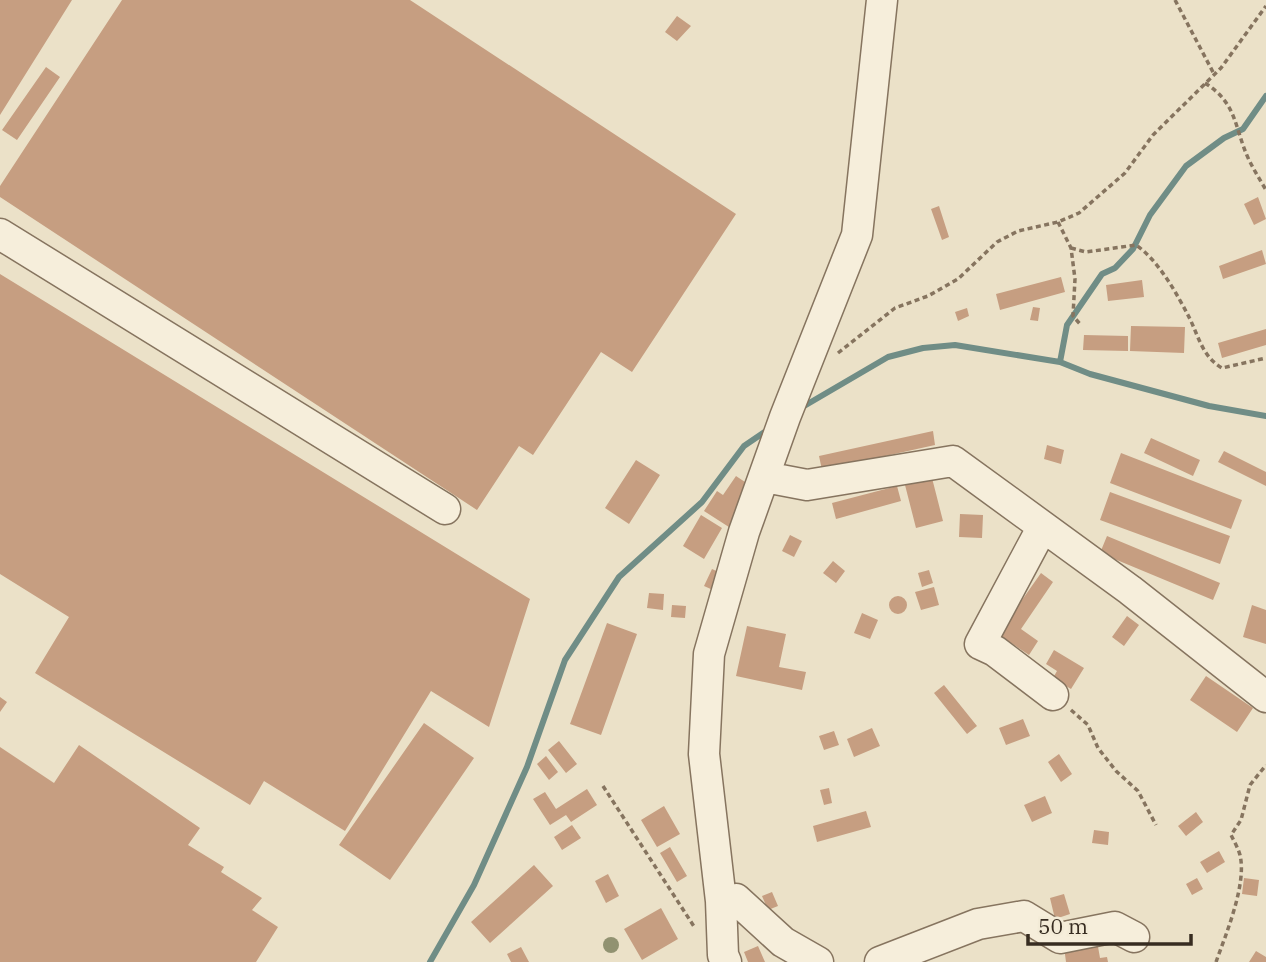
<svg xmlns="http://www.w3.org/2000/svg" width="1266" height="962" viewBox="0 0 1266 962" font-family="'IBM Plex Serif',serif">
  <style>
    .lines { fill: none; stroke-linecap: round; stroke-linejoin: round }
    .stream { stroke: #708d86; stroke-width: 6 }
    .building { fill: #c69e81 }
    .minor-casing { stroke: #86745f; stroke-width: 33 }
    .path { stroke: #86745f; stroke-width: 3.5; stroke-dasharray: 5 3.5; stroke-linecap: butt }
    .minor { stroke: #f6eedb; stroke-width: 30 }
    .tree { fill: #919271 }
  </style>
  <rect width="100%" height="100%" fill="#ebe1c8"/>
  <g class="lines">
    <path class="stream" d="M1060,362L1067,325L1102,274L1115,268L1133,249L1150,215L1186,166L1224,138L1243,129L1266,96
      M799,409L888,357L923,348L955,345L1060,362L1090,374L1209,406L1266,416
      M430,962L474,885L527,767L565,660L619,577L702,502L744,446L769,429"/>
  </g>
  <path class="building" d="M0,0H72L0,115Z
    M122,0H410L736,214L632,372L601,352L533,455L519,446L477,510L0,197V186Z
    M677,16L691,26L677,41L665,32Z
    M46,67L60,77L17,140L2,130Z
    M1258,197L1266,219L1254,225L1244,204Z
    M939,206L949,237L942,240L931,209Z
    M1262,250L1266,264L1223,279L1219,266Z
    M0,274L530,599L489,727L431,691L345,831L264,781L250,805L35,673L69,617L0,574Z
    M1061,277L1065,292L1000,310L996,294Z
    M1142,280L1144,297L1108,301L1106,285Z
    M1033,307L1040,308L1038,321L1030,320Z
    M967,308L969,316L958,321L955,312Z
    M1131,326L1185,327L1184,353L1130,351Z
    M1266,329V345L1222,358L1218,343Z
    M1084,335L1128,336V351L1083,350Z
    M933,431L935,445L822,470L819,456Z
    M1151,438L1200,460L1193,476L1144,453Z
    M1047,445L1064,450L1061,464L1044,459Z
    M1224,451L1266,472V486L1218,462Z
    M1121,453L1242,500L1231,529L1110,483Z
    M636,460L660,475L629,524L605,508Z
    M736,476L751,486L732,529L704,511L717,491L723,495Z
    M932,478L943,521L916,528L905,485Z
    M897,486L901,501L836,519L832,503Z
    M1110,492L1230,536L1220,564L1100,520Z
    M960,514L983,515L982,538L959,537Z
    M701,515L722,528L704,559L683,546Z
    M790,535L802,541L794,557L782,551Z
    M1107,536L1220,583L1213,600L1100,553Z
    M833,561L845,571L836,583L823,573Z
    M712,569L721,573L713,590L704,586Z
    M929,570L933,583L922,587L918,573Z
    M1041,573L1053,582L1021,629L1038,641L1029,655L998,634Z
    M934,587L939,605L921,610L915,592Z
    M649,593L664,594L663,610L647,608Z
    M889 605a9 9 0 1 1 18 0a9 9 0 1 1-18 0Z
    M672,605L686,606L685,618L671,617Z
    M1252,605L1266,610V644L1243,637Z
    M862,613L878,620L870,639L854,633Z
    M1127,616L1139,625L1124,646L1112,637Z
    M607,623L637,634L601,735L570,724Z
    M747,626L786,634L779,667L806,672L802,690L736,676Z
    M1054,650L1084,668L1071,689L1053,678L1057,671L1046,664Z
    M1206,676L1253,708L1237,732L1190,700Z
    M944,685L977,726L967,734L934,693Z
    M0,697L7,702L0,712Z
    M1023,719L1030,736L1006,745L999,728Z
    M424,723L474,758L390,880L339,845Z
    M872,728L880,746L854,757L847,739Z
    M834,731L839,745L824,750L819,736Z
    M559,741L577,764L566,773L548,750Z
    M79,745L200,828L188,845L224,867L221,872L262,898L252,910L278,927L256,962H0V747L54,783Z
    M1059,754L1072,774L1061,782L1048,762Z
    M546,756L558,772L549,780L537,764Z
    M829,788L832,803L824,805L820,790Z
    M587,789L597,805L571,822L566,815L550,825L533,799L545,792L556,809Z
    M1045,796L1052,813L1032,822L1024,805Z
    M664,806L680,834L657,847L641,820Z
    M866,811L871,827L817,842L813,826Z
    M1196,812L1203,822L1186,836L1178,826Z
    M572,825L581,838L562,850L554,837Z
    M1094,830L1109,832L1108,845L1092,843Z
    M670,847L687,876L677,882L660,853Z
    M1219,851L1225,862L1207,873L1200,862Z
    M534,865L553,886L490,943L471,922Z
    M608,874L619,896L606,903L595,881Z
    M1197,878L1203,889L1192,895L1186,884Z
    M1244,878L1259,880L1257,896L1242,894Z
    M772,892L778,906L768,910L762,896Z
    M1064,894L1070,914L1055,919L1050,898Z
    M661,908L678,939L642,960L624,929Z
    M1097,941L1100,958L1107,957L1108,962H1066L1064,947Z
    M758,946L765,962H748L744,952Z
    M521,947L529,962H511L507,954Z
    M1256,951L1266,957V962H1249Z"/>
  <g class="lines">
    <g class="minor-casing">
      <path id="minor" d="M0,234L445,509
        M765,477L807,485L953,461L1130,590L1266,697
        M1042,528L980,644L995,651L1053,695
        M721,901L736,899L783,942L818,962
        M726,962L723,955L721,901L704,754L709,654L744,532L785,417L857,235L882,0
        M880,962L978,924L1024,916L1060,938L1115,927L1134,937"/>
    </g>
    <path class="path" d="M1175,0L1214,74
      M1205,83C1238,104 1234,128 1249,160C1254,170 1260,180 1266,190
      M1058,222L1071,248L1075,279L1073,316L1080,324
      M1071,248L1086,252L1136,245C1159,261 1177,294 1190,319C1199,338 1203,357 1222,368L1266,358
      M838,353L895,308L928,296L958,279L997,242L1018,231L1058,222L1079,213L1125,173L1153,135L1221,68L1266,6
      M1071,710L1088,725L1098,748L1116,771L1138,791L1156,825
      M603,786L695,928
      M1216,962C1226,934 1247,884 1240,855C1238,848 1234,841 1231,835L1241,820L1250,785L1266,765"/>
    <use href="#minor" class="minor"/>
  </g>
  <circle class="tree" cx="611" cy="945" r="8"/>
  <path d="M1028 934v10h163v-10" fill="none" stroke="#372c21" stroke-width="3.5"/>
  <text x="1038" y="934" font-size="21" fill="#372c21" stroke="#f3ebd7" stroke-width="5" paint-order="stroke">50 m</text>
</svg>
